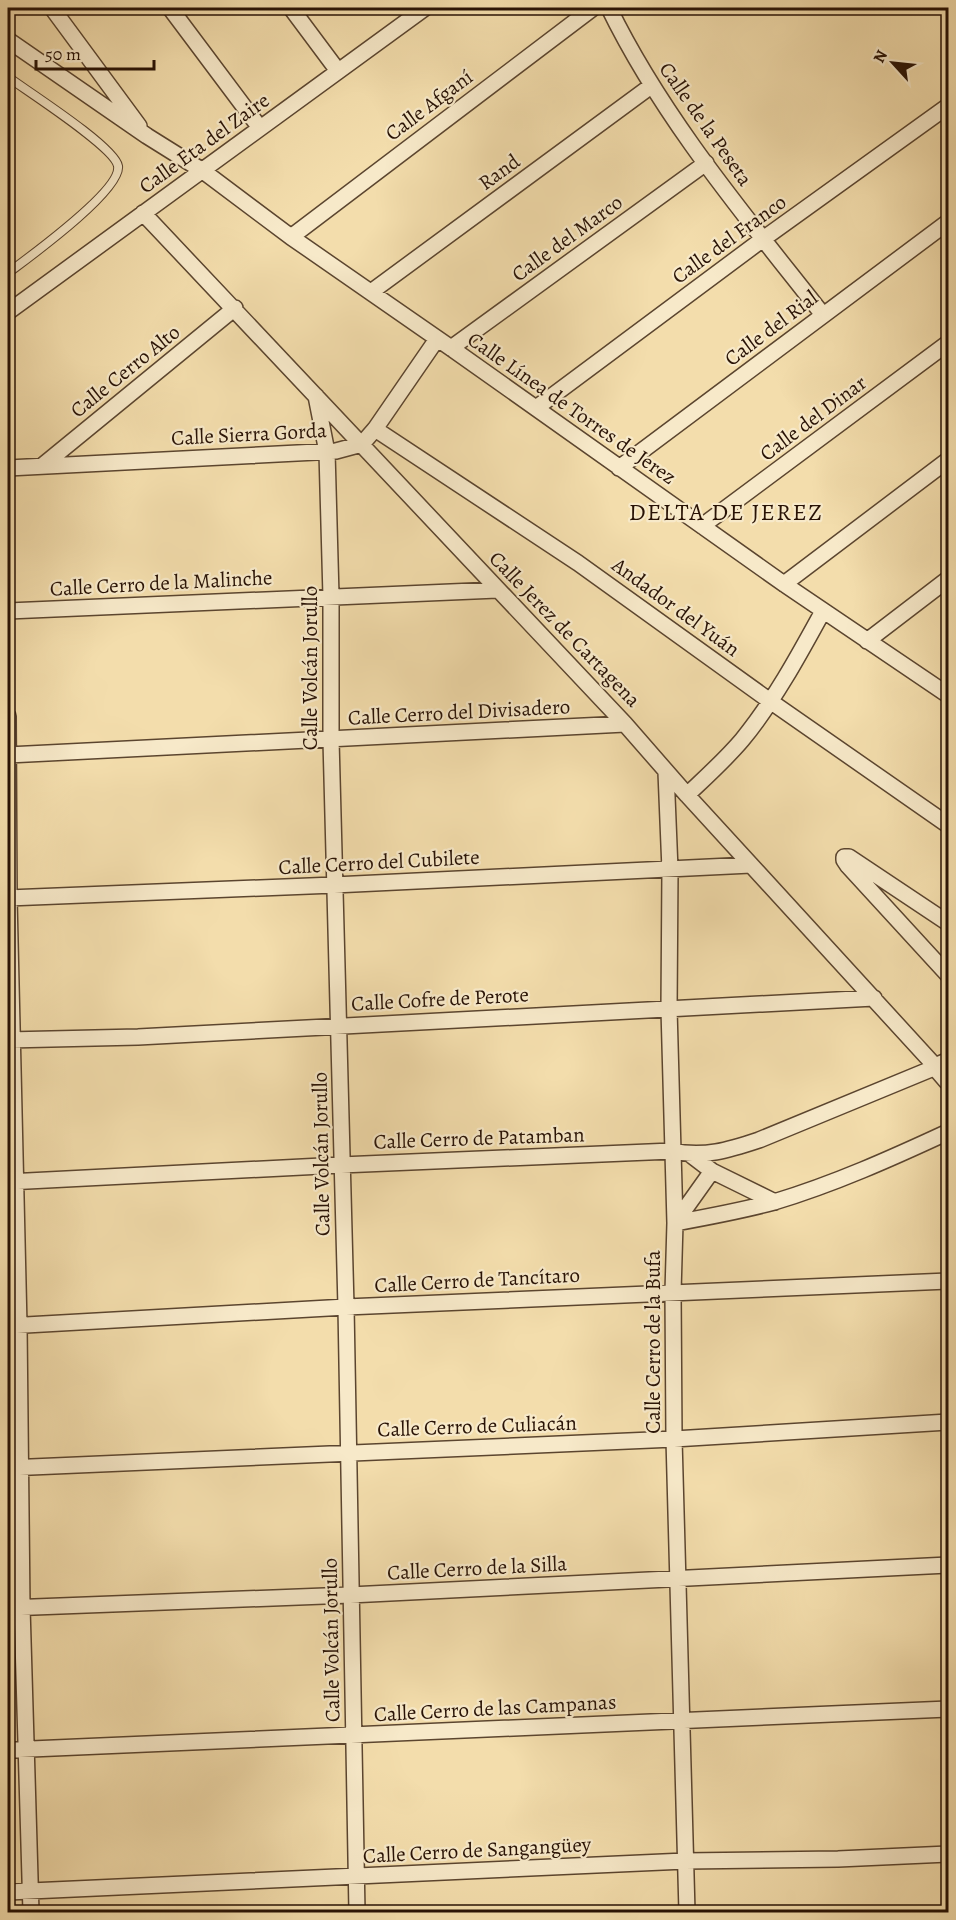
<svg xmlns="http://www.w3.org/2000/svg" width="956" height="1920" viewBox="0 0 956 1920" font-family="Alegreya,serif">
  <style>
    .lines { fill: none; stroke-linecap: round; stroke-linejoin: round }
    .service-casing { stroke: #5b452f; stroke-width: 10 }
    .minor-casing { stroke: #5b452f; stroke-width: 18 }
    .tertiary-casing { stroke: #5b452f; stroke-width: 21 }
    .service { stroke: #f7e9c9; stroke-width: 8 }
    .minor { stroke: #f7e9c9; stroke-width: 15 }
    .tertiary { stroke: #f7e9c9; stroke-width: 18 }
    .labels { text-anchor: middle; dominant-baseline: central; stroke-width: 4.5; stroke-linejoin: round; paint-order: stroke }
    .street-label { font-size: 21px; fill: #281205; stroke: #f7e9c9 }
    .quarter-label { font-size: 24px; letter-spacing: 1.5px; fill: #281205; stroke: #f7e9c9 }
  </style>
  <rect width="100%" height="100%" fill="#f3ddac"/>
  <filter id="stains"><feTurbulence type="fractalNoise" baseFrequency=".00333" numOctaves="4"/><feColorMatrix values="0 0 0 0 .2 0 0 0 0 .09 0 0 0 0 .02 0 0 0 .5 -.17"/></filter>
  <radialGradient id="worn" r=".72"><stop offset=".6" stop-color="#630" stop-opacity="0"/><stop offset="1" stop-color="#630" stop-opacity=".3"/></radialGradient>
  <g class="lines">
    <g class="service-casing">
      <path id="service" d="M8,77C27,91 115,147 118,166C122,190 28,258 8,273"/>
    </g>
    <g class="minor-casing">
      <path id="minor" d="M52,8L139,126
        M170,8L260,128
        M291,8L338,71
        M609,8C663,119 747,218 823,315
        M8,40L147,136L203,171L291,237L451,348L784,584L948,695
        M291,237L593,8
        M371,292L651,86
        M8,312L425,8
        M451,348L706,163
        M316,396L327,452L331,596V740L346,1307L357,1912
        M536,408L763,239L948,106
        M375,429L578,563L770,701L948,825
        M42,466L235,308
        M8,468L336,451L362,444L375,429L437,339
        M619,468L948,222
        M702,526L948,343
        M784,584L948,460
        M8,611L497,590
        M867,641L948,579
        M8,716L9,898L19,1326L22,1607L31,1912
        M8,755L625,724
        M666,772L670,870L669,1009L675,1223L673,1292L674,1439L687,1912
        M687,795C706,777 725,760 742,740C774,701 799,655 823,611
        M8,898L334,885L751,865
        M948,923L849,857H844V860L848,866L948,975
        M8,1040L138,1037L874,998
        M691,1155L712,1171L775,1202
        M8,1182L341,1165L672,1151C704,1158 729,1150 759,1140L936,1067L687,795L625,724L143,213
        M675,1223C708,1217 741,1211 774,1202C834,1184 892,1158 948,1132
        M675,1223L712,1171
        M8,1326L346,1307L948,1281
        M8,1468L674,1439L948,1422
        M8,1608L350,1595L948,1565
        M8,1750L948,1709
        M8,1892L685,1861L838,1859L948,1854"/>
    </g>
    <g class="tertiary-casing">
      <path id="tertiary" d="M948,1062L936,1067L948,1081"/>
    </g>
    <use href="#service" class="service"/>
    <use href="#minor" class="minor"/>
    <use href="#tertiary" class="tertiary"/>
  </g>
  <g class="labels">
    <g class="street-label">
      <text transform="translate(429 105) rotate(-37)">Calle Afganí</text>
      <text transform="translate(706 124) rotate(55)">Calle de la Peseta</text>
      <text transform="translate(204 143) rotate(-36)">Calle Eta del Zaire</text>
      <text transform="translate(499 172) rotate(-36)">Rand</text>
      <text transform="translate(567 238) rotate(-36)">Calle del Marco</text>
      <text transform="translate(729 239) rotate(-36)">Calle del Franco</text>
      <text transform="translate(771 328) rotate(-37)">Calle del Rial</text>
      <text transform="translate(125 371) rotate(-39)">Calle Cerro Alto</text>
      <text transform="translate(572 408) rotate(35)">Calle Línea de Torres de Jerez</text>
      <text transform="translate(813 418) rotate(-37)">Calle del Dinar</text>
      <text transform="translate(249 434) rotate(-3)">Calle Sierra Gorda</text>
      <text transform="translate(161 583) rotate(-3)">Calle Cerro de la Malinche</text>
      <text transform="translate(676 607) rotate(36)">Andador del Yuán</text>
      <text transform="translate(565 629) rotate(46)">Calle Jerez de Cartagena</text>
      <text transform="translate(310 668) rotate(-90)">Calle Volcán Jorullo</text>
      <text transform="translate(459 712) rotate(-3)">Calle Cerro del Divisadero</text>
      <text transform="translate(379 862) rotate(-3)">Calle Cerro del Cubilete</text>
      <text transform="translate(440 999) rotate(-3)">Calle Cofre de Perote</text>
      <text transform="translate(479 1138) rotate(-2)">Calle Cerro de Patamban</text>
      <text transform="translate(321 1154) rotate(-91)">Calle Volcán Jorullo</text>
      <text transform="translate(477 1280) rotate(-3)">Calle Cerro de Tancítaro</text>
      <text transform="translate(653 1342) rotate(-90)">Calle Cerro de la Bufa</text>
      <text transform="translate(477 1426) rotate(-2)">Calle Cerro de Culiacán</text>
      <text transform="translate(477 1568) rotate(-3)">Calle Cerro de la Silla</text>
      <text transform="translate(331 1640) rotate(-91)">Calle Volcán Jorullo</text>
      <text transform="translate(495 1708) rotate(-3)">Calle Cerro de las Campanas</text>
      <text transform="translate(477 1850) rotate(-3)">Calle Cerro de Sangangüey</text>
    </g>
    <g class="quarter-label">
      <text x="726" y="512">DELTA DE JEREZ</text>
    </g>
  </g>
  <rect width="956" height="1920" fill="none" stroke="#f3ddac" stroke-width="30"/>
  <rect x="9" y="9" width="938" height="1902" fill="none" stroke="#281205" stroke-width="3"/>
  <rect x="15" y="15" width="926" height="1890" fill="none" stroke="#281205" stroke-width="1.5"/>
  <g transform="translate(893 63) rotate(297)" stroke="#f7e9c9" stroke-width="4.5" paint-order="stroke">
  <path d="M0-4.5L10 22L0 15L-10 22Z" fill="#281205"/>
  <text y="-9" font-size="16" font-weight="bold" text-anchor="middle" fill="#281205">N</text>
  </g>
  <path d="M36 60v9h118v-9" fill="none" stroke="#281205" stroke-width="3"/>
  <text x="45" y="60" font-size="18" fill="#281205" stroke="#f7e9c9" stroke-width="4.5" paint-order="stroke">50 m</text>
  <rect width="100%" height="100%" filter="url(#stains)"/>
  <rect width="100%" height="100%" fill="url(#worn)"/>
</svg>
